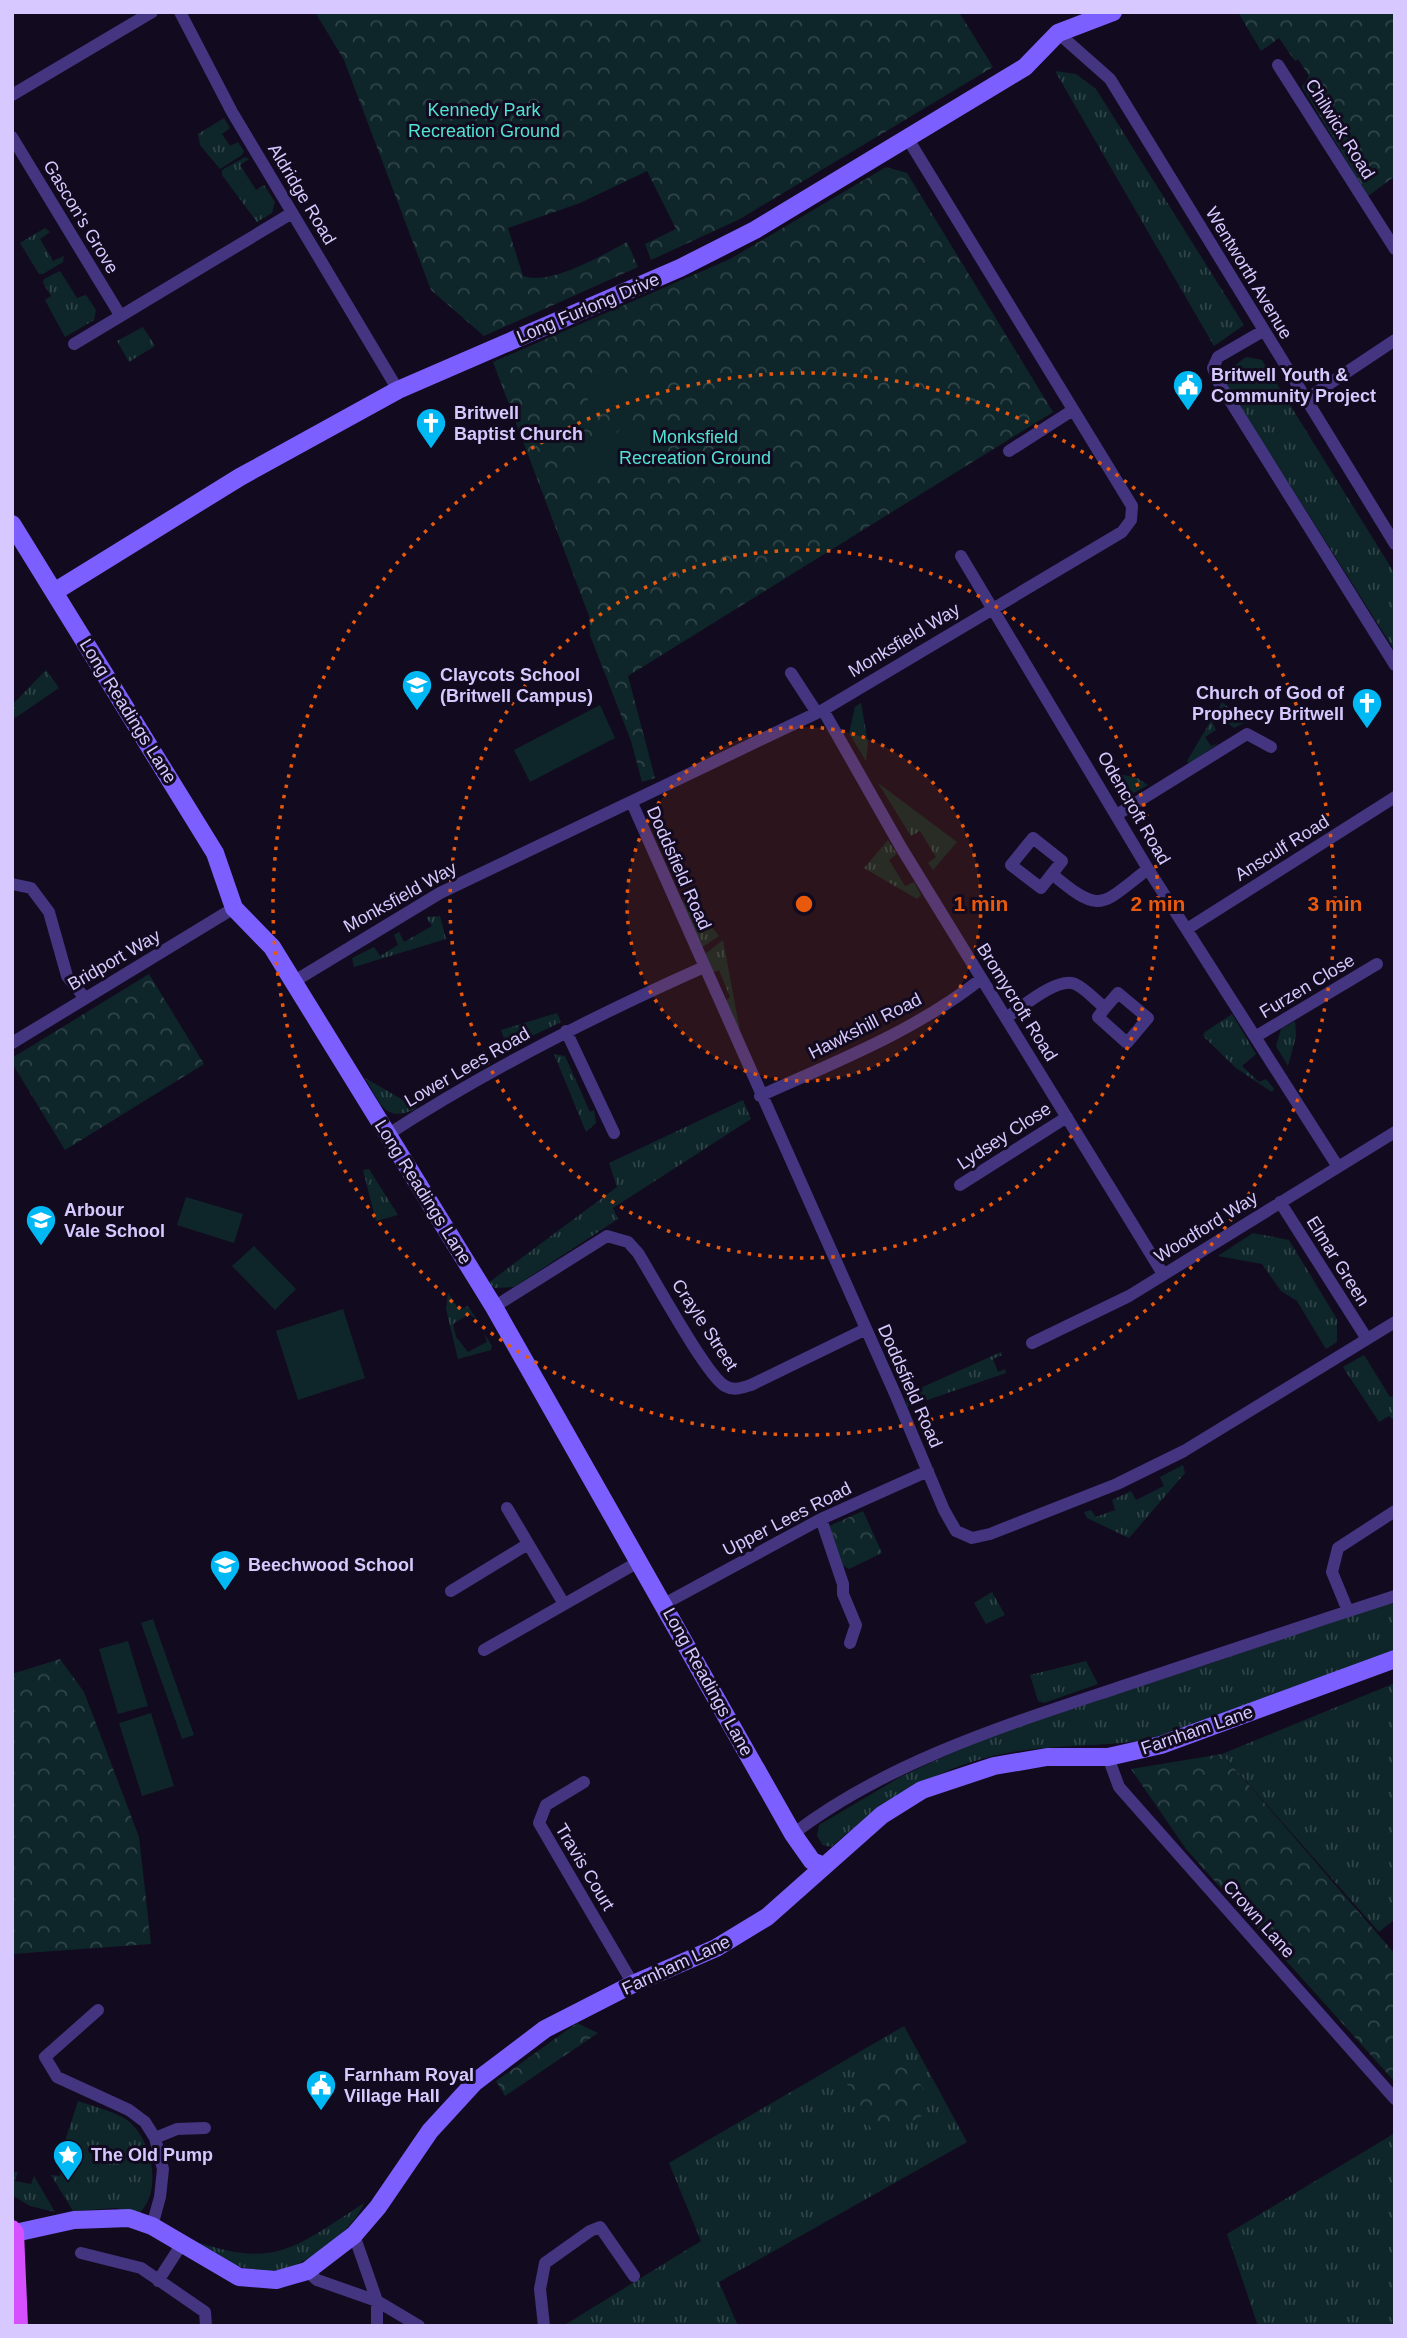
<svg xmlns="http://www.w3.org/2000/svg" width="1407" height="2338" viewBox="0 0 1407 2338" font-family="Arial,sans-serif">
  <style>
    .grass { fill: url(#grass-tufts) }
    .forest { fill: url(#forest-crowns) }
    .garden { fill: #0e2629 }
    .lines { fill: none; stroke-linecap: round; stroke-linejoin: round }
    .street { stroke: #433580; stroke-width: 12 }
    .secondary { stroke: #7c60ff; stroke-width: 18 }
    .primary { stroke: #d750ff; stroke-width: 18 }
    .ring { fill: none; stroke: #e8590c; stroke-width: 3.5; stroke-dasharray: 3.5 7 }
    .labels { text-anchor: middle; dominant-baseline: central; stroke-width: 6; stroke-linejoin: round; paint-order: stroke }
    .park-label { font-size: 18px; fill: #52e2d3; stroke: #120b1f }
    .street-label { font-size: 18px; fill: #d7c9ff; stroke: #120b1f }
    .poi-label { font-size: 18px; font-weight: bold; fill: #d7c9ff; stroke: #120b1f; text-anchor: start }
    .centre { fill: #e8590c; stroke: #120b1f; stroke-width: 3.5 }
    .ring-label { font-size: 21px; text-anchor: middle; font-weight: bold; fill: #e8590c; stroke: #120b1f; stroke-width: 6; stroke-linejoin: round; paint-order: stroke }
  </style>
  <defs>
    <pattern id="grass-tufts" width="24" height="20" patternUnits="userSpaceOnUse" patternTransform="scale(1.75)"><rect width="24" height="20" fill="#0e2629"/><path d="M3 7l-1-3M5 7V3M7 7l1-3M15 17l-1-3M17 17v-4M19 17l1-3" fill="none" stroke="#304449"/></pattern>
    <pattern id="forest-crowns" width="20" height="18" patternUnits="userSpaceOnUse" patternTransform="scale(1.75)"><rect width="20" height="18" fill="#0e2629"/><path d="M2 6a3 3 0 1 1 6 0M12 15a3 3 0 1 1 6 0" fill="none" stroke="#304449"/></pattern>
  </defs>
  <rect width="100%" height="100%" fill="#120b1f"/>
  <path class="grass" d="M1055,71L1076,74L1096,89L1244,325L1214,346Z
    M224,118L230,128L222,134L230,146L238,142L244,151L242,155L220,169L200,145L198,134Z
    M245,157L249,159L240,165L256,190L264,185L275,202L272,213L257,222L222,175V170Z
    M45,228L50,232L40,239L53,261L64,256L63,262L43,274H39L20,243Z
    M60,271L77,298L86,295L96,310L94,320L65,337L45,300L51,296L43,283L44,279Z
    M143,327L155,346L129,362L117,341Z
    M1246,357L1262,360L1395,574V651L1226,384L1230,369Z
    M46,670L59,688L15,718L12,705Z
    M1222,702L1246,722L1234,728L1228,723L1236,717L1230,709L1212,722L1216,730L1205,737L1211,746L1219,743L1189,764L1187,761Z
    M861,703L868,744L866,761L849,733L855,707Z
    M1106,771L1137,778L1148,785L1134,793L1114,788Z
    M878,783L957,842L933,870L928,863L936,857L920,831L911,836Z
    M888,840L897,854L889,860L905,886L914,882L921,895L917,899L864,868Z
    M679,898L707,921L719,936L698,950Z
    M440,916L446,939L354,967L352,958L374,947L380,956L398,945L394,935L399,932L404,942L432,926L426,917Z
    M723,940L740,1031L721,1005L730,997L719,970L708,975L700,958Z
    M557,1013L561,1022L507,1048L501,1030Z
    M1232,1014L1256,1054L1242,1066L1259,1082L1266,1079L1274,1089L1272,1092L1236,1068L1203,1036L1205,1032Z
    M1295,1021L1296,1036L1288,1066L1276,1046L1281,1029Z
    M554,1054L565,1056L590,1112L594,1110L596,1123L586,1132Z
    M365,1078L417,1108C384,1125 380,1102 365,1078Z
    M743,1100L751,1119L613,1208L618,1219L514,1287L495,1288L488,1283L617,1187L609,1163Z
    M369,1169L398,1215L376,1221L363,1170Z
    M1253,1233L1289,1240L1337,1319V1342L1326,1349L1297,1301L1281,1291L1262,1264L1218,1256Z
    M448,1293L459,1310L468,1306L477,1320L469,1314L453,1324L456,1337L468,1352L487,1342L484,1333L492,1346L491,1350L458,1359L446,1309Z
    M1001,1352L1002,1355L993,1359L998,1372L1005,1369L1006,1373L907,1407L905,1395Z
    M1364,1355L1390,1397L1395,1396V1421L1389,1416L1379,1422L1343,1367Z
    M1183,1465L1185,1473L1129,1538L1087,1518L1084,1512L1091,1510L1096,1517L1115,1510L1112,1500L1131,1491L1136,1500L1164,1486L1160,1477Z
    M992,1592L1005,1615L986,1624L974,1603Z
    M1395,1603V1652L1164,1736C1118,1747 1071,1744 1025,1750C949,1760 887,1797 831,1847L823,1845L817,1836L819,1825L902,1776L996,1733L1212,1663L1358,1612Z
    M1086,1661L1098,1684L1044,1703L1038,1701L1030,1675Z
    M1395,1683V1919L1379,1932L1222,1754Z
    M904,2026L967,2142L719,2282L738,2326H563L701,2241L669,2163Z
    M78,2101C93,2106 111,2111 124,2118C152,2135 164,2193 138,2214L116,2208L73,2211L51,2175L60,2176L66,2138Z
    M1395,2133V2326H1258L1227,2234Z
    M12,2172H18L15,2181L31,2184L34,2176L55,2212L30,2206L12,2195Z
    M364,2203C357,2221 339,2236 324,2248C265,2293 231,2263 174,2234C269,2269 283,2257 364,2203Z"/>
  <path class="forest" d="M315,12H959L993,67L740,219L651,260L645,244L676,229L647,171L580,203L508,228L523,276C551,286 602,255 627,242L638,267L484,336L431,290L344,60Z
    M1238,12H1395V176L1368,196L1302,87L1309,76L1298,59L1295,61L1279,38L1261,51Z
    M886,167L907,173L1053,412L628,676L655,778L642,782L631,741L590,635L589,616L493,362L730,259Z
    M149,974L204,1064L65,1150L12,1063V1058Z
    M863,1511L882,1553L849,1569L840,1564L827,1527Z
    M60,1659L84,1692L139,1837L151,1944L12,1954V1674Z
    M1222,1754L1395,1954V2082L1186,1849L1131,1769Z
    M577,2023L598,2033L505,2096L496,2081Z
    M901,2056L925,2091L916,2100L925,2114L884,2137L874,2134L847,2084L874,2080Z"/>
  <path class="garden" d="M590,375L651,380L648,412L587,407Z
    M626,425L667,434L668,452L660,456L649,451L646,475L642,478L577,472L575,466Z
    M600,705L615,738L530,782L514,750Z
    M186,1197L243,1214L234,1243L177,1225Z
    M254,1246L296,1289L275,1310L232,1266Z
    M343,1309L365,1378L298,1400L276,1331Z
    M153,1619L194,1735L182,1739L141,1623Z
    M128,1641L148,1706L118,1714L99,1649Z
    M151,1713L174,1786L142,1796L119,1723Z"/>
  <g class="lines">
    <path class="street" d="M180,12L232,112L398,390
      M1058,33L1110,79L1395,544
      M1278,65L1395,249
      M12,95L152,12
      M12,137L120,315
      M1263,331L1218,357L1213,368L1219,383L1395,665
      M74,344L292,213
      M1305,400L1395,340
      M1009,451L1073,410
      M961,556L1148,869L1338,1167
      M791,673L817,713
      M823,710L902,849L1163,1274
      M632,803L896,1396L944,1510L956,1531L972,1538L990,1534L1117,1484L1184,1451L1395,1322
      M1118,814L1247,734L1271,747
      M1033,838L1062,861L1041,888L1011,865Z
      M1052,874C1101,915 1100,906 1148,869
      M12,884L31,888L49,912L67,976L84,997
      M1187,929L1395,797
      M293,982L440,893L823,710L1122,532L1131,520L1132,506L908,139
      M1007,1017C1021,1008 1058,976 1075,984C1085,988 1096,1001 1105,1008L1118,993L1148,1018L1127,1043L1098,1017L1105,1008
      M566,1031L614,1133
      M1255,1037L1377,964
      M12,1043L234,908
      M760,1096C835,1062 917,1030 981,979
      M387,1135C488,1069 594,1016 704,967
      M960,1185L1067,1117
      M1280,1202L1367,1339
      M494,1307L607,1236L628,1242L638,1253C653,1277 706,1375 725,1386C734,1391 741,1388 751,1385L866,1329
      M1032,1343L1129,1296L1395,1132
      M507,1508L564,1604
      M821,1519L843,1584V1594L856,1625L850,1643
      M451,1591L528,1544
      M664,1604L821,1519L928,1471
      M1348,1611L1332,1572L1338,1548L1395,1511
      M484,1650L640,1561
      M1108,1757L1119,1787L1395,2099
      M584,1782L546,1805L539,1823L633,1984
      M793,1834C887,1762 1006,1725 1117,1688C1209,1657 1302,1626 1395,1596
      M98,2010L45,2057L57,2077L129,2110L145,2122L155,2138L163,2169L160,2197L152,2226
      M155,2138L177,2129L205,2128
      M354,2235L377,2301V2326
      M81,2253L141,2268L205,2312L206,2326
      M307,2271L317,2280L377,2301L419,2326
      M158,2281L181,2245
      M544,2326L540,2289L545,2263L590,2231L600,2227L634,2276"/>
    <path class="secondary" d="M12,524L215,853L234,908L272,947L494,1307L793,1834L812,1861L824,1866
      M54,592L240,477L398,390L680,268L755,230L1025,67L1058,33L1113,12
      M15,2233L74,2220L129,2218L152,2226L239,2277L276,2280L307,2271L354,2235L378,2207L430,2131L475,2082L545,2029L633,1984L716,1948L767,1917L882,1815L922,1790L994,1766L1047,1757H1108L1161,1745L1395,1659"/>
    <path class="primary" d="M12,2229L15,2233L19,2326"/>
  </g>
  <circle cx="804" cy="904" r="177" fill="#e8590c" fill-opacity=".12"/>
  <g class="ring">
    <circle cx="804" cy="904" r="177"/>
    <circle cx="804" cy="904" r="354"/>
    <circle cx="804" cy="904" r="531"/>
  </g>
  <defs>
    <g id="civic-pin" transform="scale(1.575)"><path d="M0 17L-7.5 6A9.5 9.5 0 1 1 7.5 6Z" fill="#00b8f4" stroke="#120b1f"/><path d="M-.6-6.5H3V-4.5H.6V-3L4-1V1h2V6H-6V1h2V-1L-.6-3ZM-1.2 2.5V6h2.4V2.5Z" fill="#fff"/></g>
    <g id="church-pin" transform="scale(1.575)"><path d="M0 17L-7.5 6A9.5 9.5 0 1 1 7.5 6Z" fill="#00b8f4" stroke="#120b1f"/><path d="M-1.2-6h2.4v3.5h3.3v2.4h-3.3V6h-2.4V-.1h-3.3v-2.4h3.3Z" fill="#fff"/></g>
    <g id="school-pin" transform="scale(1.575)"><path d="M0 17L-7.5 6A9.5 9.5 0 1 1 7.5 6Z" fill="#00b8f4" stroke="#120b1f"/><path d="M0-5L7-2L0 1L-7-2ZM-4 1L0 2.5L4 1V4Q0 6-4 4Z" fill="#fff"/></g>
    <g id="sight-pin" transform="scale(1.575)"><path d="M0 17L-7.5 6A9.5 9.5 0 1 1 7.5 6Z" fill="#00b8f4" stroke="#120b1f"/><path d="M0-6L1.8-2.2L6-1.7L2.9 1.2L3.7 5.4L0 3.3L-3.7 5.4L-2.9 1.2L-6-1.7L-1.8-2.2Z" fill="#fff"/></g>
  </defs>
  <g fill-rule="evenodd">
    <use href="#civic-pin" x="1188" y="385"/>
    <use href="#church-pin" x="431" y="423"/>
    <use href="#school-pin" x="417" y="685"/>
    <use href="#church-pin" x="1367" y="703"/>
    <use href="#school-pin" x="41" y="1220"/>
    <use href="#school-pin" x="225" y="1565"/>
    <use href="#civic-pin" x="321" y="2085"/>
    <use href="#sight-pin" x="68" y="2155"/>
  </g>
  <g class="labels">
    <g class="park-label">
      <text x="484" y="110">Kennedy Park<tspan x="484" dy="21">Recreation Ground</tspan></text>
      <text x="695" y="437">Monksfield<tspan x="695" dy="21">Recreation Ground</tspan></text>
    </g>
    <g class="street-label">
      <text transform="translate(1340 129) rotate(58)">Chilwick Road</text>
      <text transform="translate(302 194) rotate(59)">Aldridge Road</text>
      <text transform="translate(81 217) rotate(59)">Gascon's Grove</text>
      <text transform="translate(1249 273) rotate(59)">Wentworth Avenue</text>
      <text transform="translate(588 308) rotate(-23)">Long Furlong Drive</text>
      <text transform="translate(904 640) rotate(-31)">Monksfield Way</text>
      <text transform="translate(128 711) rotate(58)">Long Readings Lane</text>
      <text transform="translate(1134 808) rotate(60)">Odencroft Road</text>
      <text transform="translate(1282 848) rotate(-32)">Ansculf Road</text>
      <text transform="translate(679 868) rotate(66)">Doddsfield Road</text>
      <text transform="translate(400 897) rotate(-29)">Monksfield Way</text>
      <text transform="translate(114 960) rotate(-30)">Bridport Way</text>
      <text transform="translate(1307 986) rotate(-31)">Furzen Close</text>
      <text transform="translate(1017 1002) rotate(58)">Bromycroft Road</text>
      <text transform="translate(865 1026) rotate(-27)">Hawkshill Road</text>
      <text transform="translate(467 1067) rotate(-30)">Lower Lees Road</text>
      <text transform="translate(1004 1136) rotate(-33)">Lydsey Close</text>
      <text transform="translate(423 1192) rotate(58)">Long Readings Lane</text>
      <text transform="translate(1206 1227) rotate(-32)">Woodford Way</text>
      <text transform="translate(1338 1261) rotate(58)">Elmar Green</text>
      <text transform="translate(705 1325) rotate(57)">Crayle Street</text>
      <text transform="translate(910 1386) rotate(66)">Doddsfield Road</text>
      <text transform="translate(787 1519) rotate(-27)">Upper Lees Road</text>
      <text transform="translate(708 1682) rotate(61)">Long Readings Lane</text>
      <text transform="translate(1197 1730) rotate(-19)">Farnham Lane</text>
      <text transform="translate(585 1867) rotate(59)">Travis Court</text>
      <text transform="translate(1259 1919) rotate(48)">Crown Lane</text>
      <text transform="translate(676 1965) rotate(-25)">Farnham Lane</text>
    </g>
    <g class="poi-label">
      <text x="1211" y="375">Britwell Youth &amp;<tspan x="1211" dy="21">Community Project</tspan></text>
      <text x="454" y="413">Britwell<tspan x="454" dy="21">Baptist Church</tspan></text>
      <text x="440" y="675">Claycots School<tspan x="440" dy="21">(Britwell Campus)</tspan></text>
      <text x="1344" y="693" text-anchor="end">Church of God of<tspan x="1344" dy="21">Prophecy Britwell</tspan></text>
      <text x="64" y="1210">Arbour<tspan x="64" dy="21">Vale School</tspan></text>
      <text x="248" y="1565">Beechwood School</text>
      <text x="344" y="2075">Farnham Royal<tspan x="344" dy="21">Village Hall</tspan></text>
      <text x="91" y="2155">The Old Pump</text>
    </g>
  </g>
  <circle cx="804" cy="904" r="10" class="centre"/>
  <g class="ring-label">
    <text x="981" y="911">1 min</text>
    <text x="1158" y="911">2 min</text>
    <text x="1335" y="911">3 min</text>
  </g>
  <rect width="1407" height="2338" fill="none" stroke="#d7c9ff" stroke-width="28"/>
</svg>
